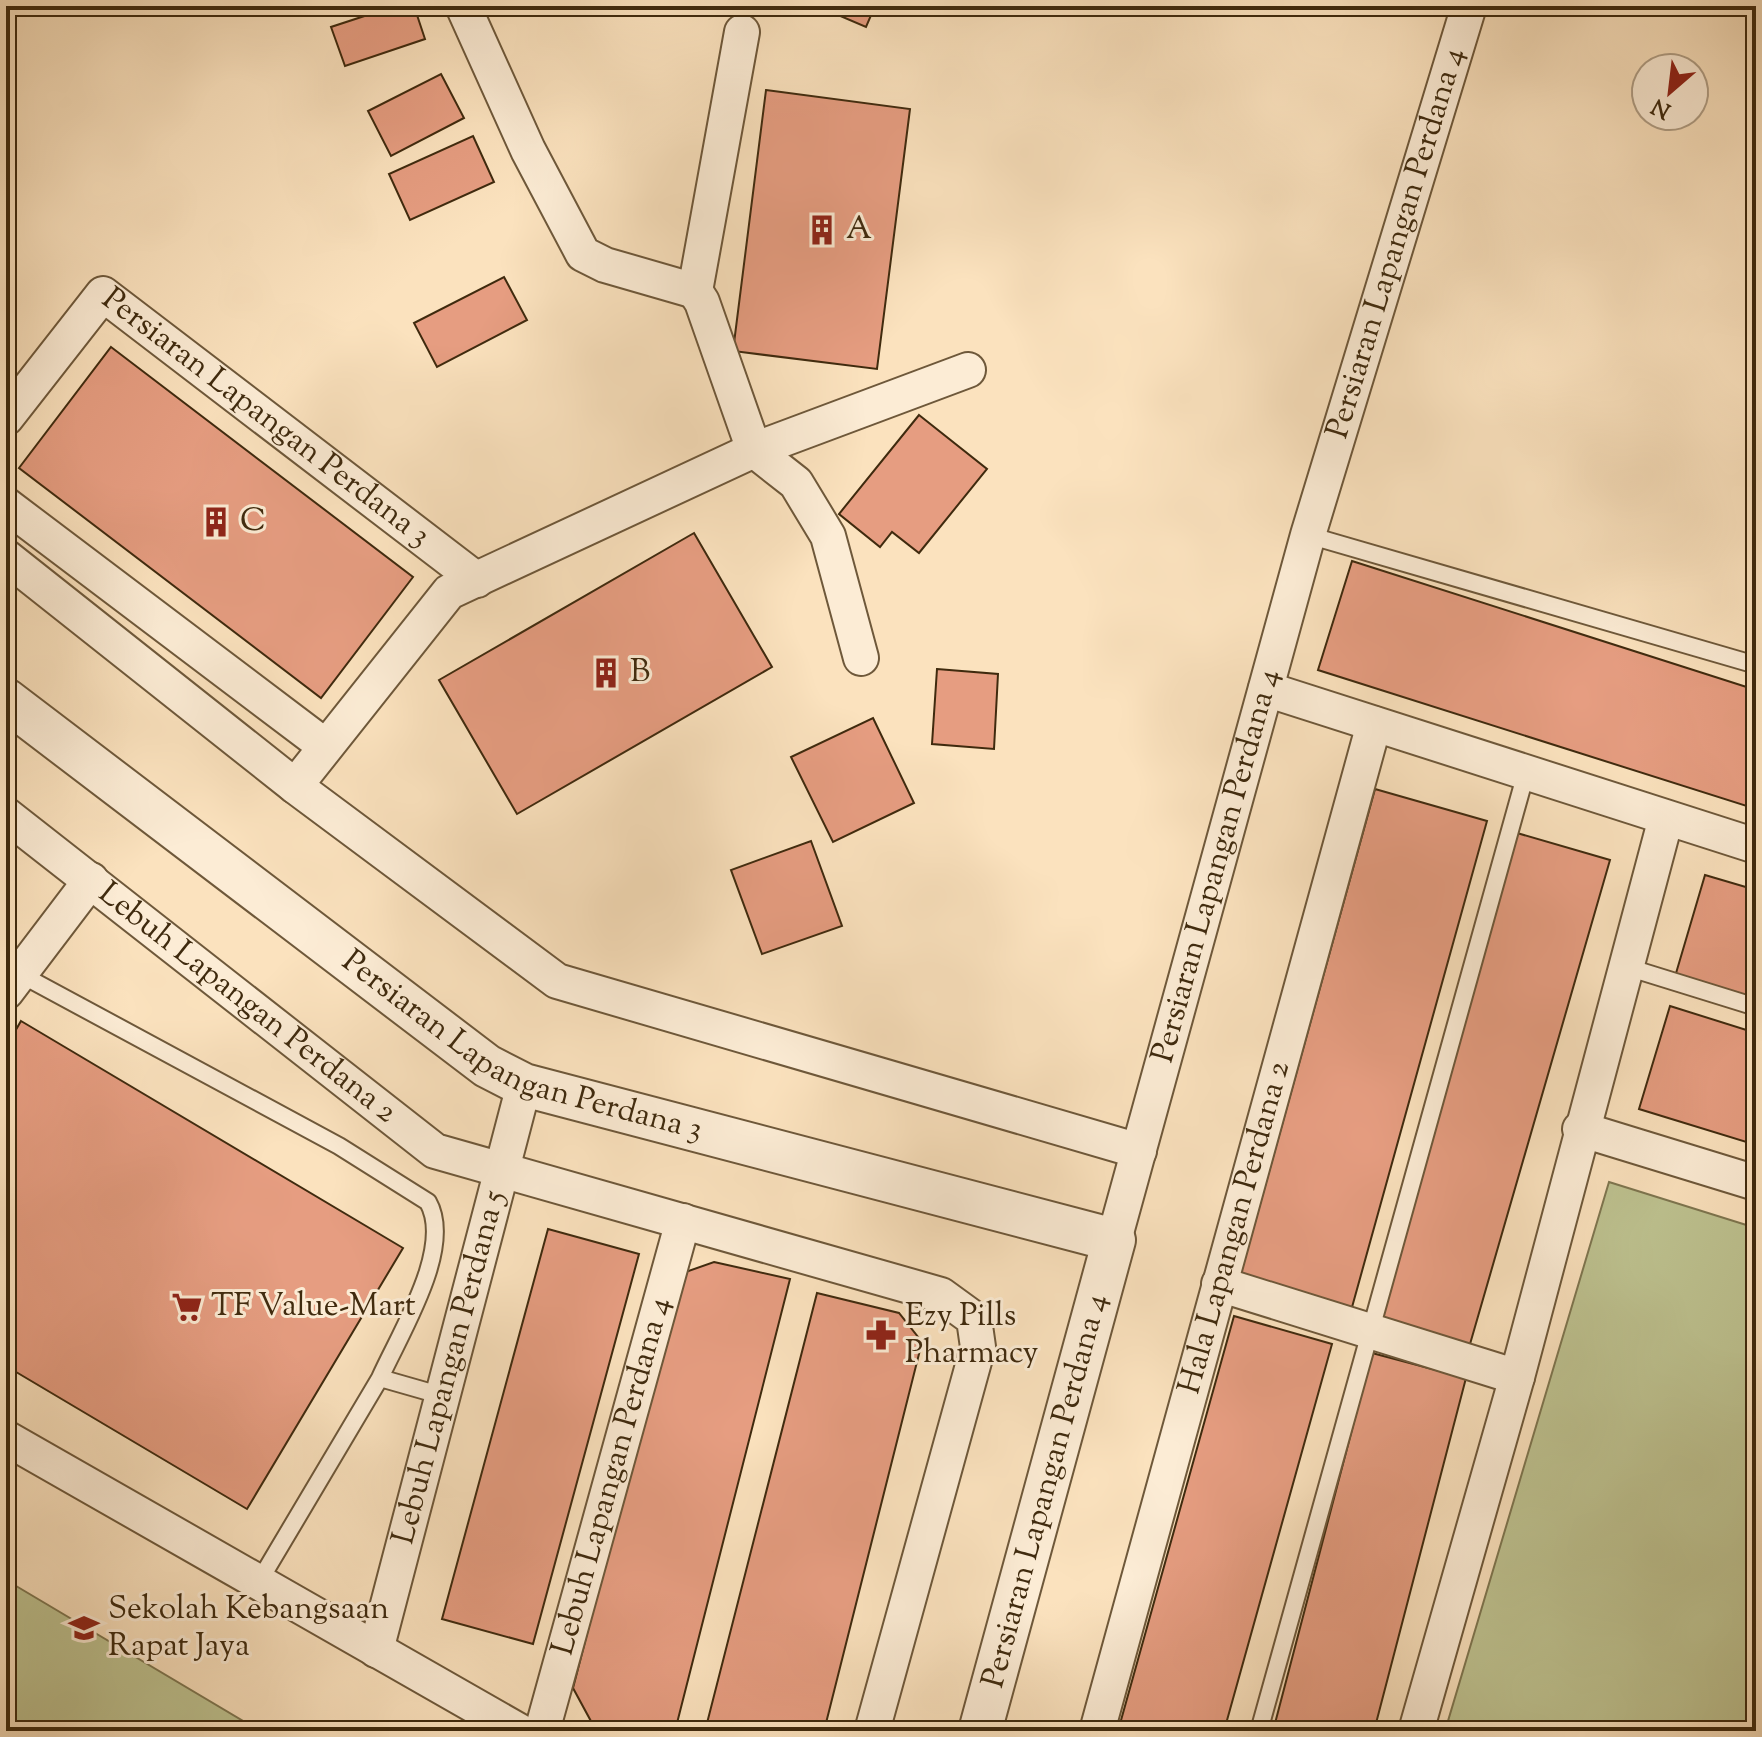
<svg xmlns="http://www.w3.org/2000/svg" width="1762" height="1737" viewBox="0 0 1762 1737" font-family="'Sorts Mill Goudy',serif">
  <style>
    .green { fill: #bec391; stroke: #7e7650; stroke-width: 2 }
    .building { fill: #e69d81; stroke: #3f2a0e; stroke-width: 2 }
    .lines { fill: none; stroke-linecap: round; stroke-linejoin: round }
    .service-casing { stroke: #6e583a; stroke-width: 20 }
    .minor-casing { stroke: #6e583a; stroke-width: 38 }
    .tertiary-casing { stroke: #6e583a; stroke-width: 46 }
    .service { stroke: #fcecd5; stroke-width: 16 }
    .minor { stroke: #fcecd5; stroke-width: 34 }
    .tertiary { stroke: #fcecd5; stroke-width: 42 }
    .labels { text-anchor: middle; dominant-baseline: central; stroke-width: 6; stroke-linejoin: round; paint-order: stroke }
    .poi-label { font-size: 32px; fill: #3f2a0e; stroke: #fcecd5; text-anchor: start }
    .street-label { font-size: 32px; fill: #3f2a0e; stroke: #fcecd5 }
  </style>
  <rect width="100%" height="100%" fill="#fbe2be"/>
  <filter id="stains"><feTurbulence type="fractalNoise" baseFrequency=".0025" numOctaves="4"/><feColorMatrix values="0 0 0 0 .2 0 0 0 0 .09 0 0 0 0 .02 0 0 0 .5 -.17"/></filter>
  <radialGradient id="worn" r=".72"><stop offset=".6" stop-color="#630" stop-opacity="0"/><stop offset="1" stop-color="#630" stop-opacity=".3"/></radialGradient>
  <path class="green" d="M1609,1182L1756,1228V1731H1445Z
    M6,1580L260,1731H6Z"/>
  <path class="building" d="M395,6H414L425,39L345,66L331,27Z
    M817,6H875L866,27Z
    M441,74L464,118L391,156L368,111Z
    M766,90L910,109L877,369L733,351Z
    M473,136L494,182L410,220L389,174Z
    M504,277L527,320L437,367L414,323Z
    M111,347L413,577L321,698L19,468Z
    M919,415L987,469L919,553L892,532L880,547L839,514Z
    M694,533L772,667L517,814L439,680Z
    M1352,561L1756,690V809L1318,670Z
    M937,669L998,674L994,749L932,744Z
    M873,718L914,803L833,842L791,757Z
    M1375,789L1487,821L1349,1318L1237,1287Z
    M1517,833L1610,860L1468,1351L1376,1324Z
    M811,841L842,926L762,954L731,870Z
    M1705,875L1756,890V1005L1674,980Z
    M1670,1006L1756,1033V1145L1639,1109Z
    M21,1021L403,1248L247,1509L6,1366V1047Z
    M548,1229L639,1254L533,1644L442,1619Z
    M714,1262L790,1279L675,1731H636L592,1723L573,1688L680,1274Z
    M817,1293L899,1313L922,1342L824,1731H705Z
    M1234,1316L1332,1344L1224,1731H1118Z
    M1372,1353L1466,1378L1374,1731H1273Z"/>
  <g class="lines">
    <g class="service-casing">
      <path id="service" d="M1308,535L1756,665
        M1627,967L1756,1007
        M20,974L339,1146L428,1202C454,1248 400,1333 380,1378
        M260,1580L380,1378L443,1396
        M1259,1731L1526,773"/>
    </g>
    <g class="minor-casing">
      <g id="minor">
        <path d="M463,6L528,150L583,254L605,265L695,291"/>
        <path d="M742,32L695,291L702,302L754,450L796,483L828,536L861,658"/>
        <path id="s1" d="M6,418L103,294L477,580"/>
        <path d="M6,505L325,746"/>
        <path d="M6,557L295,786L557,981L1139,1151"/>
        <path d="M1266,689L1756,846"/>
        <path d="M295,786L449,592L754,450L968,370"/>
        <path id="s2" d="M6,815L435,1151L941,1295L974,1319L978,1347L872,1731"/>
        <path d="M6,992L91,880"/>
        <path d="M1580,1129L1756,1183"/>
        <path id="s3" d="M1114,1240L1308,535L1469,6"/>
        <path d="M1219,1284L1517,1377"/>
        <path d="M6,1438L519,1731"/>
        <path id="s4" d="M376,1650L524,1085"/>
        <path id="s5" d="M542,1731L683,1221"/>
        <path id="s6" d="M1097,1731L1374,724"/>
        <path d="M1416,1731L1517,1377L1666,818"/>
      </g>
    </g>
    <g class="tertiary-casing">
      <g id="tertiary">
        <path id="s7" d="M6,700L487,1066L524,1085L1114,1240L980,1731"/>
      </g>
    </g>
    <use href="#service" class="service"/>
    <use href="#minor" class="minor"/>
    <use href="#tertiary" class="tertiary"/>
  </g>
  <defs>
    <g id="building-bare" transform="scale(2.4)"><path d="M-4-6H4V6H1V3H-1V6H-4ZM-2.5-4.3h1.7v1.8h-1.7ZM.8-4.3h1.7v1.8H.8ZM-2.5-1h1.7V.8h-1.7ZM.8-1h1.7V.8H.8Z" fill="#8f2418" stroke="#fcecd5" stroke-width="2.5" paint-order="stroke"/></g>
    <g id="supermarket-bare" transform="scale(2.4)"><path d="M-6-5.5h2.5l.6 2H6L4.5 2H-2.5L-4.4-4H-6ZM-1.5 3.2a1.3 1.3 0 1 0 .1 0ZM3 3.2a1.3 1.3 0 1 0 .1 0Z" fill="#8f2418" stroke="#fcecd5" stroke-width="2.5" paint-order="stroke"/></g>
    <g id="pharmacy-bare" transform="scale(2.4)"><path d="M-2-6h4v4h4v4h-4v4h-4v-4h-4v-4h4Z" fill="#8f2418" stroke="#fcecd5" stroke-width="2.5" paint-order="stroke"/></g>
    <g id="school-bare" transform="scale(2.4)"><path d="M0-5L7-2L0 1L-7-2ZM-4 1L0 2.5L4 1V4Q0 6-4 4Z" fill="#8f2418" stroke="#fcecd5" stroke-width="2.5" paint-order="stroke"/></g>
  </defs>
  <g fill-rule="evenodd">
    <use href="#building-bare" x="822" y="230"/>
    <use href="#building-bare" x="216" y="522"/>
    <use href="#building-bare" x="606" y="673"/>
    <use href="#supermarket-bare" x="187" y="1307"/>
    <use href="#pharmacy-bare" x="881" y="1335"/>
    <use href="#school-bare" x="84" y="1628"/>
  </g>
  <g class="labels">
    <g class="poi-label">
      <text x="846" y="230">A</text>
      <text x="240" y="522">C</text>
      <text x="630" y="673">B</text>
      <text x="211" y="1307">TF Value-Mart</text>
      <text x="905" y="1317">Ezy Pills<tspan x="905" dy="37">Pharmacy</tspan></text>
      <text x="108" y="1610">Sekolah Kebangsaan<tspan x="108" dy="37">Rapat Jaya</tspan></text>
    </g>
    <g class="street-label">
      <text stroke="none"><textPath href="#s3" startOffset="1036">Persiaran Lapangan Perdana 4</textPath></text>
      <text stroke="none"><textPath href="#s1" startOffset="362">Persiaran Lapangan Perdana 3</textPath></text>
      <text stroke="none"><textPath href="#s3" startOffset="388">Persiaran Lapangan Perdana 4</textPath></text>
      <text stroke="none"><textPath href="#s2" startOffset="306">Lebuh Lapangan Perdana 2</textPath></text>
      <text stroke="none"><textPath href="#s7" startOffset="628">Persiaran Lapangan Perdana 3</textPath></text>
      <text stroke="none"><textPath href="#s6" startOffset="522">Hala Lapangan Perdana 2</textPath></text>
      <text stroke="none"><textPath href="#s4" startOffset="292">Lebuh Lapangan Perdana 5</textPath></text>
      <text stroke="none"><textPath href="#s5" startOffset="264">Lebuh Lapangan Perdana 4</textPath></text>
      <text transform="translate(1046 1491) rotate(-75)">Persiaran Lapangan Perdana 4</text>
    </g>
  </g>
  <rect width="1762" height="1737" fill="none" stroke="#fbe2be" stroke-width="32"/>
  <rect x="8" y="8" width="1746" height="1721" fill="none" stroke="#3f2a0e" stroke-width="4"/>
  <rect x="16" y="16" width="1730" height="1705" fill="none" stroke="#3f2a0e" stroke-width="2"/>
  <g transform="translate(1670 92) rotate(208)"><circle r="38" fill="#fcecd5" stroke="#b09e85" stroke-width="2"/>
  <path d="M0-6L14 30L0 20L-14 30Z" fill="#8f2418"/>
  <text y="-12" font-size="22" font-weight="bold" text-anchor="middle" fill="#3f2a0e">N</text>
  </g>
  <rect width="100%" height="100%" filter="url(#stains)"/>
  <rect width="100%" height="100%" fill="url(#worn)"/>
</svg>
